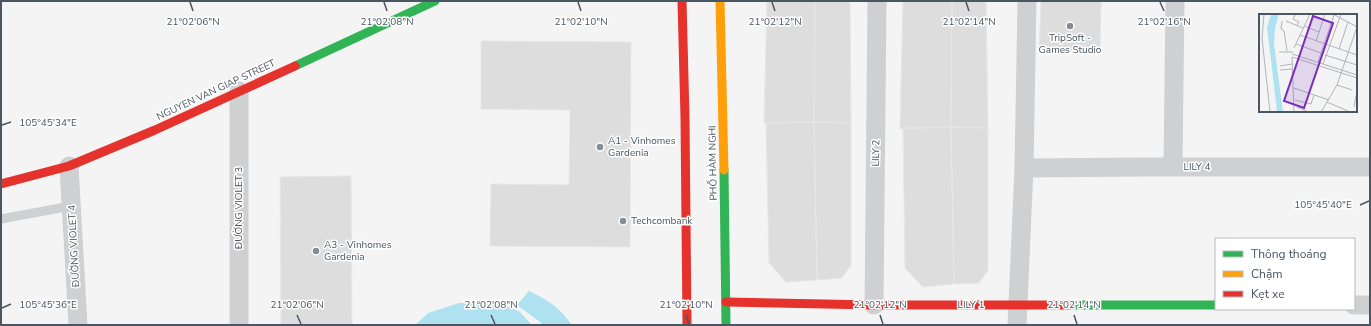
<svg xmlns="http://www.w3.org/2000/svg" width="1371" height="326" viewBox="0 0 1371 326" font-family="'Nunito Sans',sans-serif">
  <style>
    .water { fill: #aee2f0 }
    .building { fill: #ddddde; stroke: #e5e6e7 }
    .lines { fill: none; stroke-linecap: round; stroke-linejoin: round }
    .lane { stroke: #ced0d2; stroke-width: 9 }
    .street { stroke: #ced0d2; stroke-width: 19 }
    .fast { stroke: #30b455; stroke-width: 9 }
    .slow { stroke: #ff9f0a; stroke-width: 9 }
    .jam { stroke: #e5322d; stroke-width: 9 }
    .ticks { fill: none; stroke: #4a5661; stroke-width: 1.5 }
    .poi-dot { fill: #868d94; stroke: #fff; stroke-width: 1.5 }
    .labels { text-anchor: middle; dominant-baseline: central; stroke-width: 3; stroke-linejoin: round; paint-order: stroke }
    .poi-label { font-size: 10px; fill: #4a5661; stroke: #fff; text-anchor: start }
    .street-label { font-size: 10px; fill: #4a5661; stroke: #fff }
    .inset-road { fill: none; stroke: #b0b5b9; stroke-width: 1 }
    .view { fill: #7b2cbf; fill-opacity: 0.15; stroke: #7b2cbf; stroke-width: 2 }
    .inset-edge { fill: none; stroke: #4a5661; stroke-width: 2 }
    .ticks-label { font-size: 10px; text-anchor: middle; fill: #4a5661; stroke: #fff; stroke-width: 3; stroke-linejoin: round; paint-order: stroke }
  </style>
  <rect width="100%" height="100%" fill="#f4f4f4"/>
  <path class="water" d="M529,291C548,300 559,307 572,325H542L540,322L517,305Z
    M459,303L501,304L519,311L532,325H415L428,313Z"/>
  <path class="building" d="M767,1H815L814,122L764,123Z
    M815,1H850L851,123L814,122Z
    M903,1H952L951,127L900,129Z
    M952,1H986L988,128L951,127Z
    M1041,1H1101L1100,51L1039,52Z
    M481,41L631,42L630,247L490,246L491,184L569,185L570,110L481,109Z
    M814,122L817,280L786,282L769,263L766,123Z
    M814,122L851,123V265L842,278L817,280Z
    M951,127L954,284L923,287L905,268L903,128Z
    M951,127L988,128V270L979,283L954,284Z
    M351,176L352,325H281L280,177Z"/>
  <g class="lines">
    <path class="lane" d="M1,219L71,206"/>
    <path class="street" d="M69,166L78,325
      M1173,167L1175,1
      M1024,168L1142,167H1370
      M874,305L877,1
      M1354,305H1370
      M239,325V91
      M1017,325L1024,168L1027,1"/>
    <path class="fast" d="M295,66L435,1
      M724,170L726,325
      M1070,305H1216"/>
    <path class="slow" d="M720,1L724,170"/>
    <path class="jam" d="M682,1L685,118L687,325
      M1,184L69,166L155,130L295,66
      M726,302L874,305H1070"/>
  </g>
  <path class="ticks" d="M190,2L193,11M384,2L387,11M578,2L581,11M772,2L775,11M966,2L969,11M1160,2L1164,11M2,125L11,122M1360,205L1369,201M2,308L11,304M297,315L301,324M491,315L495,324M686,315L689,324M880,315L883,324M1074,315L1077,324"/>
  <g class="poi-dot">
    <circle cx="1070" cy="26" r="4"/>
    <circle cx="600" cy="147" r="4"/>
    <circle cx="623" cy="221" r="4"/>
    <circle cx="316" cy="251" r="4"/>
  </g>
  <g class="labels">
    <g class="poi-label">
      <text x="1070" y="38" text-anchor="middle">TripSoft -<tspan x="1070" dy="12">Games Studio</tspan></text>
      <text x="608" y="141">A1 - Vinhomes<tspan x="608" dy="12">Gardenia</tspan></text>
      <text x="631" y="221">Techcombank</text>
      <text x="324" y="245">A3 - Vinhomes<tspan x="324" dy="12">Gardenia</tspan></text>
    </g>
    <g class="street-label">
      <text transform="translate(216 90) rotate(-25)">NGUYEN VAN GIAP STREET</text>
      <text transform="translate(876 153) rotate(-89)">LILY 2</text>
      <text transform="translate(713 163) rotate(-91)">PHỐ HÀM NGHI</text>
      <text x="1197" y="167">LILY 4</text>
      <text transform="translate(239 208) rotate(-90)">ĐƯỜNG VIOLET 3</text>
      <text transform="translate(74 246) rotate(-93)">ĐƯỜNG VIOLET 4</text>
      <text x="971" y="305">LILY 1</text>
    </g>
  </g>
  <g transform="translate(1259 14)">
    <rect width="98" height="98" fill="#f4f4f4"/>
    <path d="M12,0H20L16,14L15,29L24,98H18L13,54L8,14Z" fill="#aee2f0"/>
    <path class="inset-road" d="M5,0L3,24L11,98M37,0L34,5L40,8L38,11M74,0L98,13M23,7L22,15L25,17L28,37M27,7L44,14M45,12L60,18M41,21L98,41M57,27L66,0M37,30L62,39M35,34L51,0M80,35L89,8M20,38H34M33,40L98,61M66,41L98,51M33,43L35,98M33,43L98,64M59,48L75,1M64,50L82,0M21,52L33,50M21,56L33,55M78,71L93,76M35,74L70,86M36,86L52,90L55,81M68,88L91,98M38,93L49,98M95,93L98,77M62,98L78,71L98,13"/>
    <path class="view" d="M54,2L74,9L45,94L25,87Z"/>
    <rect width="98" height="98" class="inset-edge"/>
  </g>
  <g class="ticks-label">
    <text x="969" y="25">21°02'14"N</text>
    <text x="1164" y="25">21°02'16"N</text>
    <text x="193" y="25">21°02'06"N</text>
    <text x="387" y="25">21°02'08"N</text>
    <text x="581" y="25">21°02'10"N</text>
    <text x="775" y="25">21°02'12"N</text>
    <text x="48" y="126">105°45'34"E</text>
    <text x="1323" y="208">105°45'40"E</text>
    <text x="48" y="308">105°45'36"E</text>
    <text x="297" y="308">21°02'06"N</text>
    <text x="491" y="308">21°02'08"N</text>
    <text x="686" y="308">21°02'10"N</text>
    <text x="880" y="308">21°02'12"N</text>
    <text x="1074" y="308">21°02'14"N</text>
  </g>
  <rect width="1371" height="326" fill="none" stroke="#4a5661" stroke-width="4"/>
  <rect x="1215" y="238" width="140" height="72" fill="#ffffff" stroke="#b7bbc0"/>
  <rect x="1223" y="251" width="20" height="6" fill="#30b455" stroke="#b7bbc0"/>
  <text x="1251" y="258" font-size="12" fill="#4a5661">Thông thoáng</text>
  <rect x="1223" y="271" width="20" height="6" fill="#ff9f0a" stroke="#b7bbc0"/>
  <text x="1251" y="278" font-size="12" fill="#4a5661">Chậm</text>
  <rect x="1223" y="291" width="20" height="6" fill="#e5322d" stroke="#b7bbc0"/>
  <text x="1251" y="298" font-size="12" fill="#4a5661">Kẹt xe</text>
</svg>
